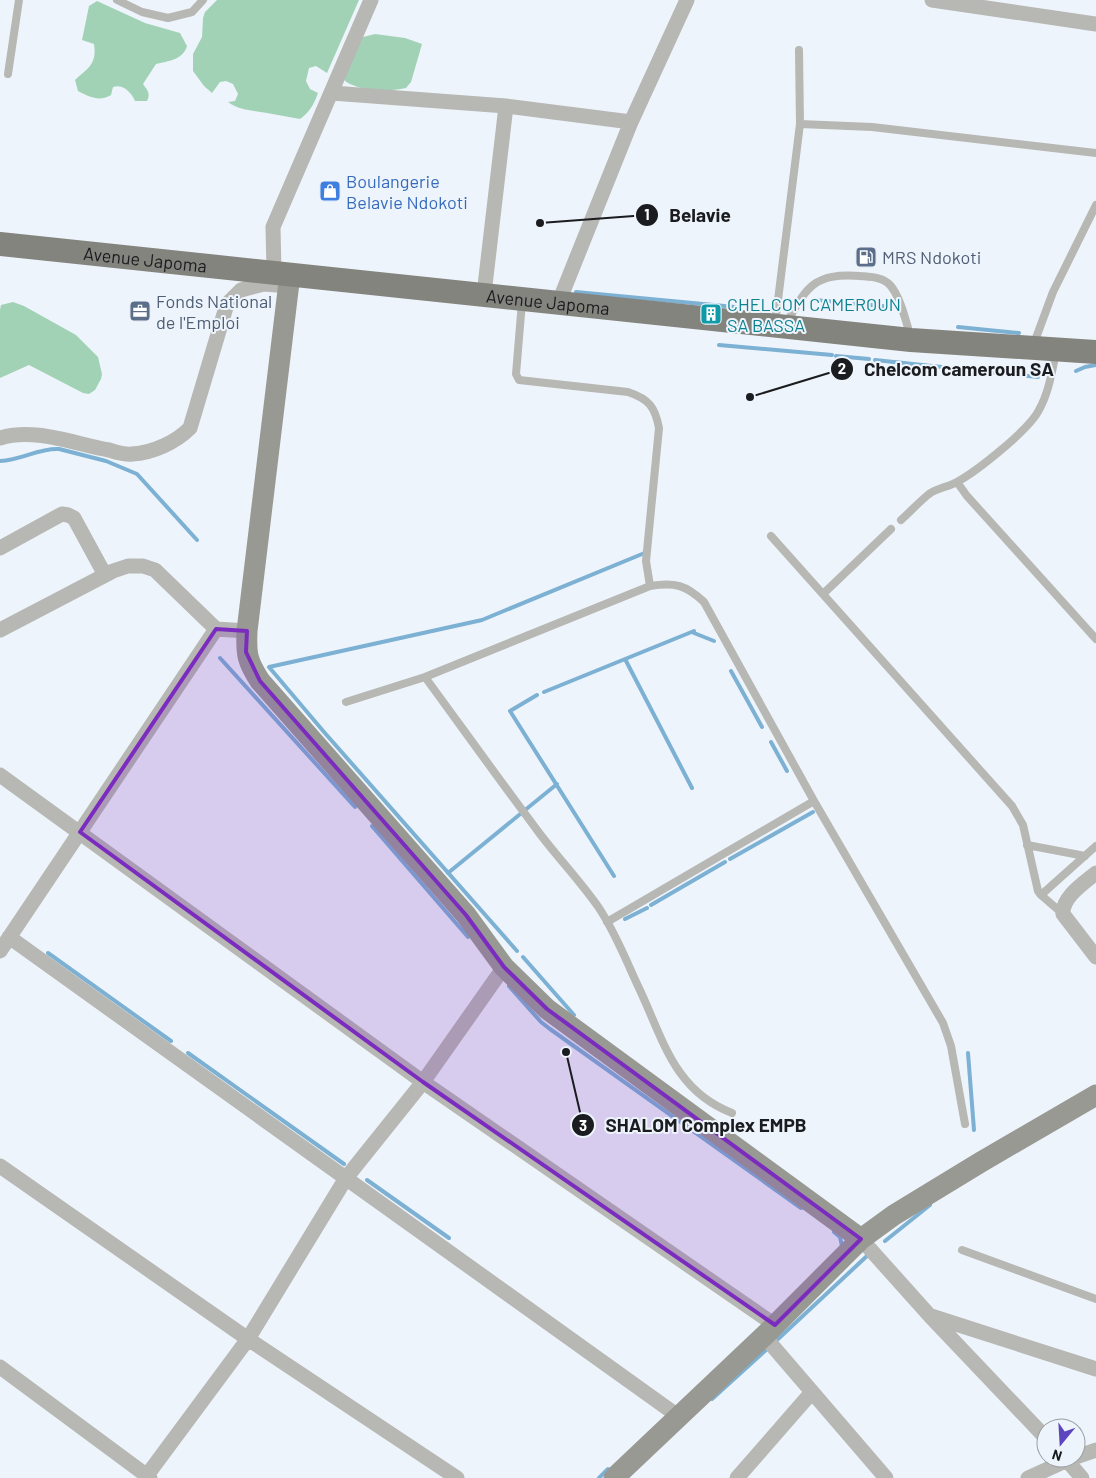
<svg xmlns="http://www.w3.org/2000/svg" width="1096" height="1478" viewBox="0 0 1096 1478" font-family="Barlow,sans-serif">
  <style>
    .green { fill: #a2d2b6 }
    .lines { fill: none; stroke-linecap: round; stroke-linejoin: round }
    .stream { stroke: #7cb1d4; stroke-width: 4 }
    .lane { stroke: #b7b7b3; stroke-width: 8 }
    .street { stroke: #b7b7b3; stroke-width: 15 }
    .secondary { stroke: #999994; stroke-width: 21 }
    .primary { stroke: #84847e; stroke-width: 24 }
    .marked { fill: #7b2cbf; fill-opacity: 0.2; stroke: #7b2cbf; stroke-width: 4; stroke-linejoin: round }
    .labels { text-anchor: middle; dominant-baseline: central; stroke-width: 4; stroke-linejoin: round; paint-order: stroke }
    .shop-label { font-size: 18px; fill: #366cbe; stroke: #eef4fb; text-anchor: start }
    .service-label { font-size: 18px; fill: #4e5e75; stroke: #eef4fb; text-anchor: start }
    .street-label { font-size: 18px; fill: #1a1c1f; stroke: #eef4fb }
    .culture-label { font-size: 18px; fill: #0d838f; stroke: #eef4fb; text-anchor: start }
    .leader { fill: none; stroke: #1a1c1f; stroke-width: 2 }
    .callout-dot { fill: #1a1c1f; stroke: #eef4fb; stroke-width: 2 }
    .mark-label { font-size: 15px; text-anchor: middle; font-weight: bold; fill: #fff }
    .callout-label { font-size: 19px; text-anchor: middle; font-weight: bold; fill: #1a1c1f; stroke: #eef4fb; stroke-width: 4; stroke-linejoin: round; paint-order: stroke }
  </style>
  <rect width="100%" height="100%" fill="#eef4fb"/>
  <path class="green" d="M217,0H359L327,73L316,66L309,68L306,81L310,89L318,93C314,104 310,112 300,119C289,117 278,115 267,113C253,110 240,111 228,102L235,101L238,94L233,84L226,81L220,82L212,93L204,86L193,71V54L202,37L203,18L205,12Z
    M97,1L145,23L180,33L187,46C183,60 168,61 156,64L143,84C147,90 151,93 147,101H135C131,92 123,84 113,87L111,95C100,102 89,97 78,91L75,80C89,67 97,64 94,44L82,40L89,6Z
    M375,34L405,38L422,44L411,82L406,88C387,92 361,92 345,81L344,76L363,37Z
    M13,302L24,306L76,335L98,357L102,374L101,379L95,390L89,394L83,393L29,365L0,378V310L1,305Z"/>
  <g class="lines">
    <path class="stream" d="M576,292L735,307
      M814,300L893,307
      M958,327L1019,333
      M719,345L832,355
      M836,356L869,359
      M875,360L1038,377
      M1076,371L1085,367L1096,365
      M0,461C22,460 38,448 59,449L106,461L137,474L197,540
      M694,633L714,641
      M220,658L355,807
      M625,659L692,788
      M731,671L762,727
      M544,692L694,631
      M537,695L510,711L614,876
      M771,742L787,771
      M372,826L468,937L467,930
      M730,859L813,812
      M448,873L557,784
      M651,905L725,862
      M625,919L647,908
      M517,951L324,732L269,667L482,620L647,552
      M48,953L171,1041
      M523,957L574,1015
      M509,986L541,1022L550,1029L801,1208
      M188,1053L344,1164
      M968,1053L974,1130
      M367,1180L449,1238
      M834,1232L840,1237L842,1246
      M885,1241L930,1205
      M777,1340L868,1255
      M712,1399L766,1350
      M599,1478L608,1469"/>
    <path class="lane" d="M117,0L142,12L168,18L192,12L203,0
      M8,74L19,0
      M800,124L872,127L1096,153
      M522,302L516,374L519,380L628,392C649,399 655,407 659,428L646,561L650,586
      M775,324L800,124L799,50
      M786,324C807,286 814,273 860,276C870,277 883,277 890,285C900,296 906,321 910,335
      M1033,346L1053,292L1096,205
      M957,482L967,496L1096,639
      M901,520C910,512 919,502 929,494C937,488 948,487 957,482C977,471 1029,430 1039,410C1049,392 1052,371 1056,352
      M771,536L1012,806L1023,825L1038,891L1041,895L1063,914
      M823,594L891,529
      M425,677C463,729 501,782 540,834C559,859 581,882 599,908C615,932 626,960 638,986C663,1038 673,1090 732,1113
      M346,702L425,677L650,586C675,582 686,585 704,602L814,801L943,1023L951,1046L965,1124
      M1027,845L1085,856
      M1041,895L1096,846
      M607,922L814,801
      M962,1250L1096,1299"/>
    <path class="street" d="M932,0L1096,24
      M332,93L506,106L631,122
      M274,272L273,227L371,0
      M484,294L506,106
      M558,304L631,122L687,0
      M0,438C35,427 74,444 109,450C116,452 125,455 132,454C153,453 176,442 190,428L227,304L241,290L264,284L289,286
      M0,548L62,514L68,515L74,518L105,575
      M0,630L113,571L128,566H143L155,570L216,629
      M0,775L423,1082L775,1325
      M1096,873C1084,883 1062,897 1063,914L1096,957
      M9,937L678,1416
      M0,951L216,629L247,631
      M0,1166L248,1339L457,1478
      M861,1239L930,1316L1046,1438
      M931,1316L1096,1369
      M764,1336L886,1478
      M0,1367L150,1478
      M1076,1457L1096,1450
      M1065,1458L1082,1478
      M145,1478L248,1339L346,1178L423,1082L504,967
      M737,1478L812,1392
      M1028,1478L1072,1458"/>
    <path class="secondary" d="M290,274L247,631C246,654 247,661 260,681L466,915L504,967L547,1009L861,1239
      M614,1478L764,1336L861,1239L894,1215L981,1162L1096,1095"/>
    <path class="primary" id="s1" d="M0,244L911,340L1096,352"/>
  </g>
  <path class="marked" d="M216,629L247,631L246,652L260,681L466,915L504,967L547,1009L861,1239L775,1325L423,1082L80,832Z"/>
  <defs>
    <g id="shop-square" transform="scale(1.125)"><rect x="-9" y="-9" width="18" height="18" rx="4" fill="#3f7fe0" stroke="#eef4fb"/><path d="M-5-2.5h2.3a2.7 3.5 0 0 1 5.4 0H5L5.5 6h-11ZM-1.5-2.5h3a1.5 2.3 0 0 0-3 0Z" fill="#fff"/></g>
    <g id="fuel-square" transform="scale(1.125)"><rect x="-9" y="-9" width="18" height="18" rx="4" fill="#5c6f8a" stroke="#eef4fb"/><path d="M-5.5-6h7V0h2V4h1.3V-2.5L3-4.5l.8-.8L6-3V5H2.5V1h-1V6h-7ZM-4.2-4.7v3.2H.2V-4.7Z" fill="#fff"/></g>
    <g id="office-square" transform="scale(1.125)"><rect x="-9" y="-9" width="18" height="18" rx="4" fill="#5c6f8a" stroke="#eef4fb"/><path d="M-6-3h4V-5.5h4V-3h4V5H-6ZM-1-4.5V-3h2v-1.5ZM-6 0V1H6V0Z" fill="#fff"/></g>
    <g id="building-square" transform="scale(1.125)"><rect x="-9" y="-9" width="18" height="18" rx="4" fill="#0f9aa8" stroke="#eef4fb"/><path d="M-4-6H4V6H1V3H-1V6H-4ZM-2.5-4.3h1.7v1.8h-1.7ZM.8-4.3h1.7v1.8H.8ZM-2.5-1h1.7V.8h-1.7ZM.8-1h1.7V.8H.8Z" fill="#fff"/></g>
  </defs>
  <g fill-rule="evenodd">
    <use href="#shop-square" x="330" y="191"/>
    <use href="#fuel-square" x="866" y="257"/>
    <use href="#office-square" x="140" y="311"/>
    <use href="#building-square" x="711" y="314"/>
  </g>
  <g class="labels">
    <g class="shop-label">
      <text x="346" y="181">Boulangerie<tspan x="346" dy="21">Belavie Ndokoti</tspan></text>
    </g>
    <g class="service-label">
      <text x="882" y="257">MRS Ndokoti</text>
      <text x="156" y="301">Fonds National<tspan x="156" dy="21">de l'Emploi</tspan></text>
    </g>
    <g class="street-label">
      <text stroke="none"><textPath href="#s1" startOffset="146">Avenue Japoma</textPath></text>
      <text stroke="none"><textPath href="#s1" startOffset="551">Avenue Japoma</textPath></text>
    </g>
    <g class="culture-label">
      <text x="727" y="304">CHELCOM CAMEROUN<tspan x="727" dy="21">SA BASSA</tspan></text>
    </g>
  </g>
  <path class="leader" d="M540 223L647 215M750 397L842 369M566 1052L583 1125"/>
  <g class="callout-dot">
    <circle cx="540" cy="223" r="5"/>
    <circle cx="750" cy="397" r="5"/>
    <circle cx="566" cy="1052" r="5"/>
    <circle cx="647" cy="215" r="12"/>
    <circle cx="842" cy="369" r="12"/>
    <circle cx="583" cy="1125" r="12"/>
  </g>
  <g class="mark-label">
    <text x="647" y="220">1</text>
    <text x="842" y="374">2</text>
    <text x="583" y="1131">3</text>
  </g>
  <g class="callout-label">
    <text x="700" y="222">Belavie</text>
    <text x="959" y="376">Chelcom cameroun SA</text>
    <text x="706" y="1132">SHALOM Complex EMPB</text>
  </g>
  <g transform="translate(1061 1443) rotate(198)"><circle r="24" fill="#eef4fb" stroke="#999ea3"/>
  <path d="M0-4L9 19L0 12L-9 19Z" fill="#5b46bf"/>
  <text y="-8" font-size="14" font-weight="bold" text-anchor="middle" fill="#1a1c1f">N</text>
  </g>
</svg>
